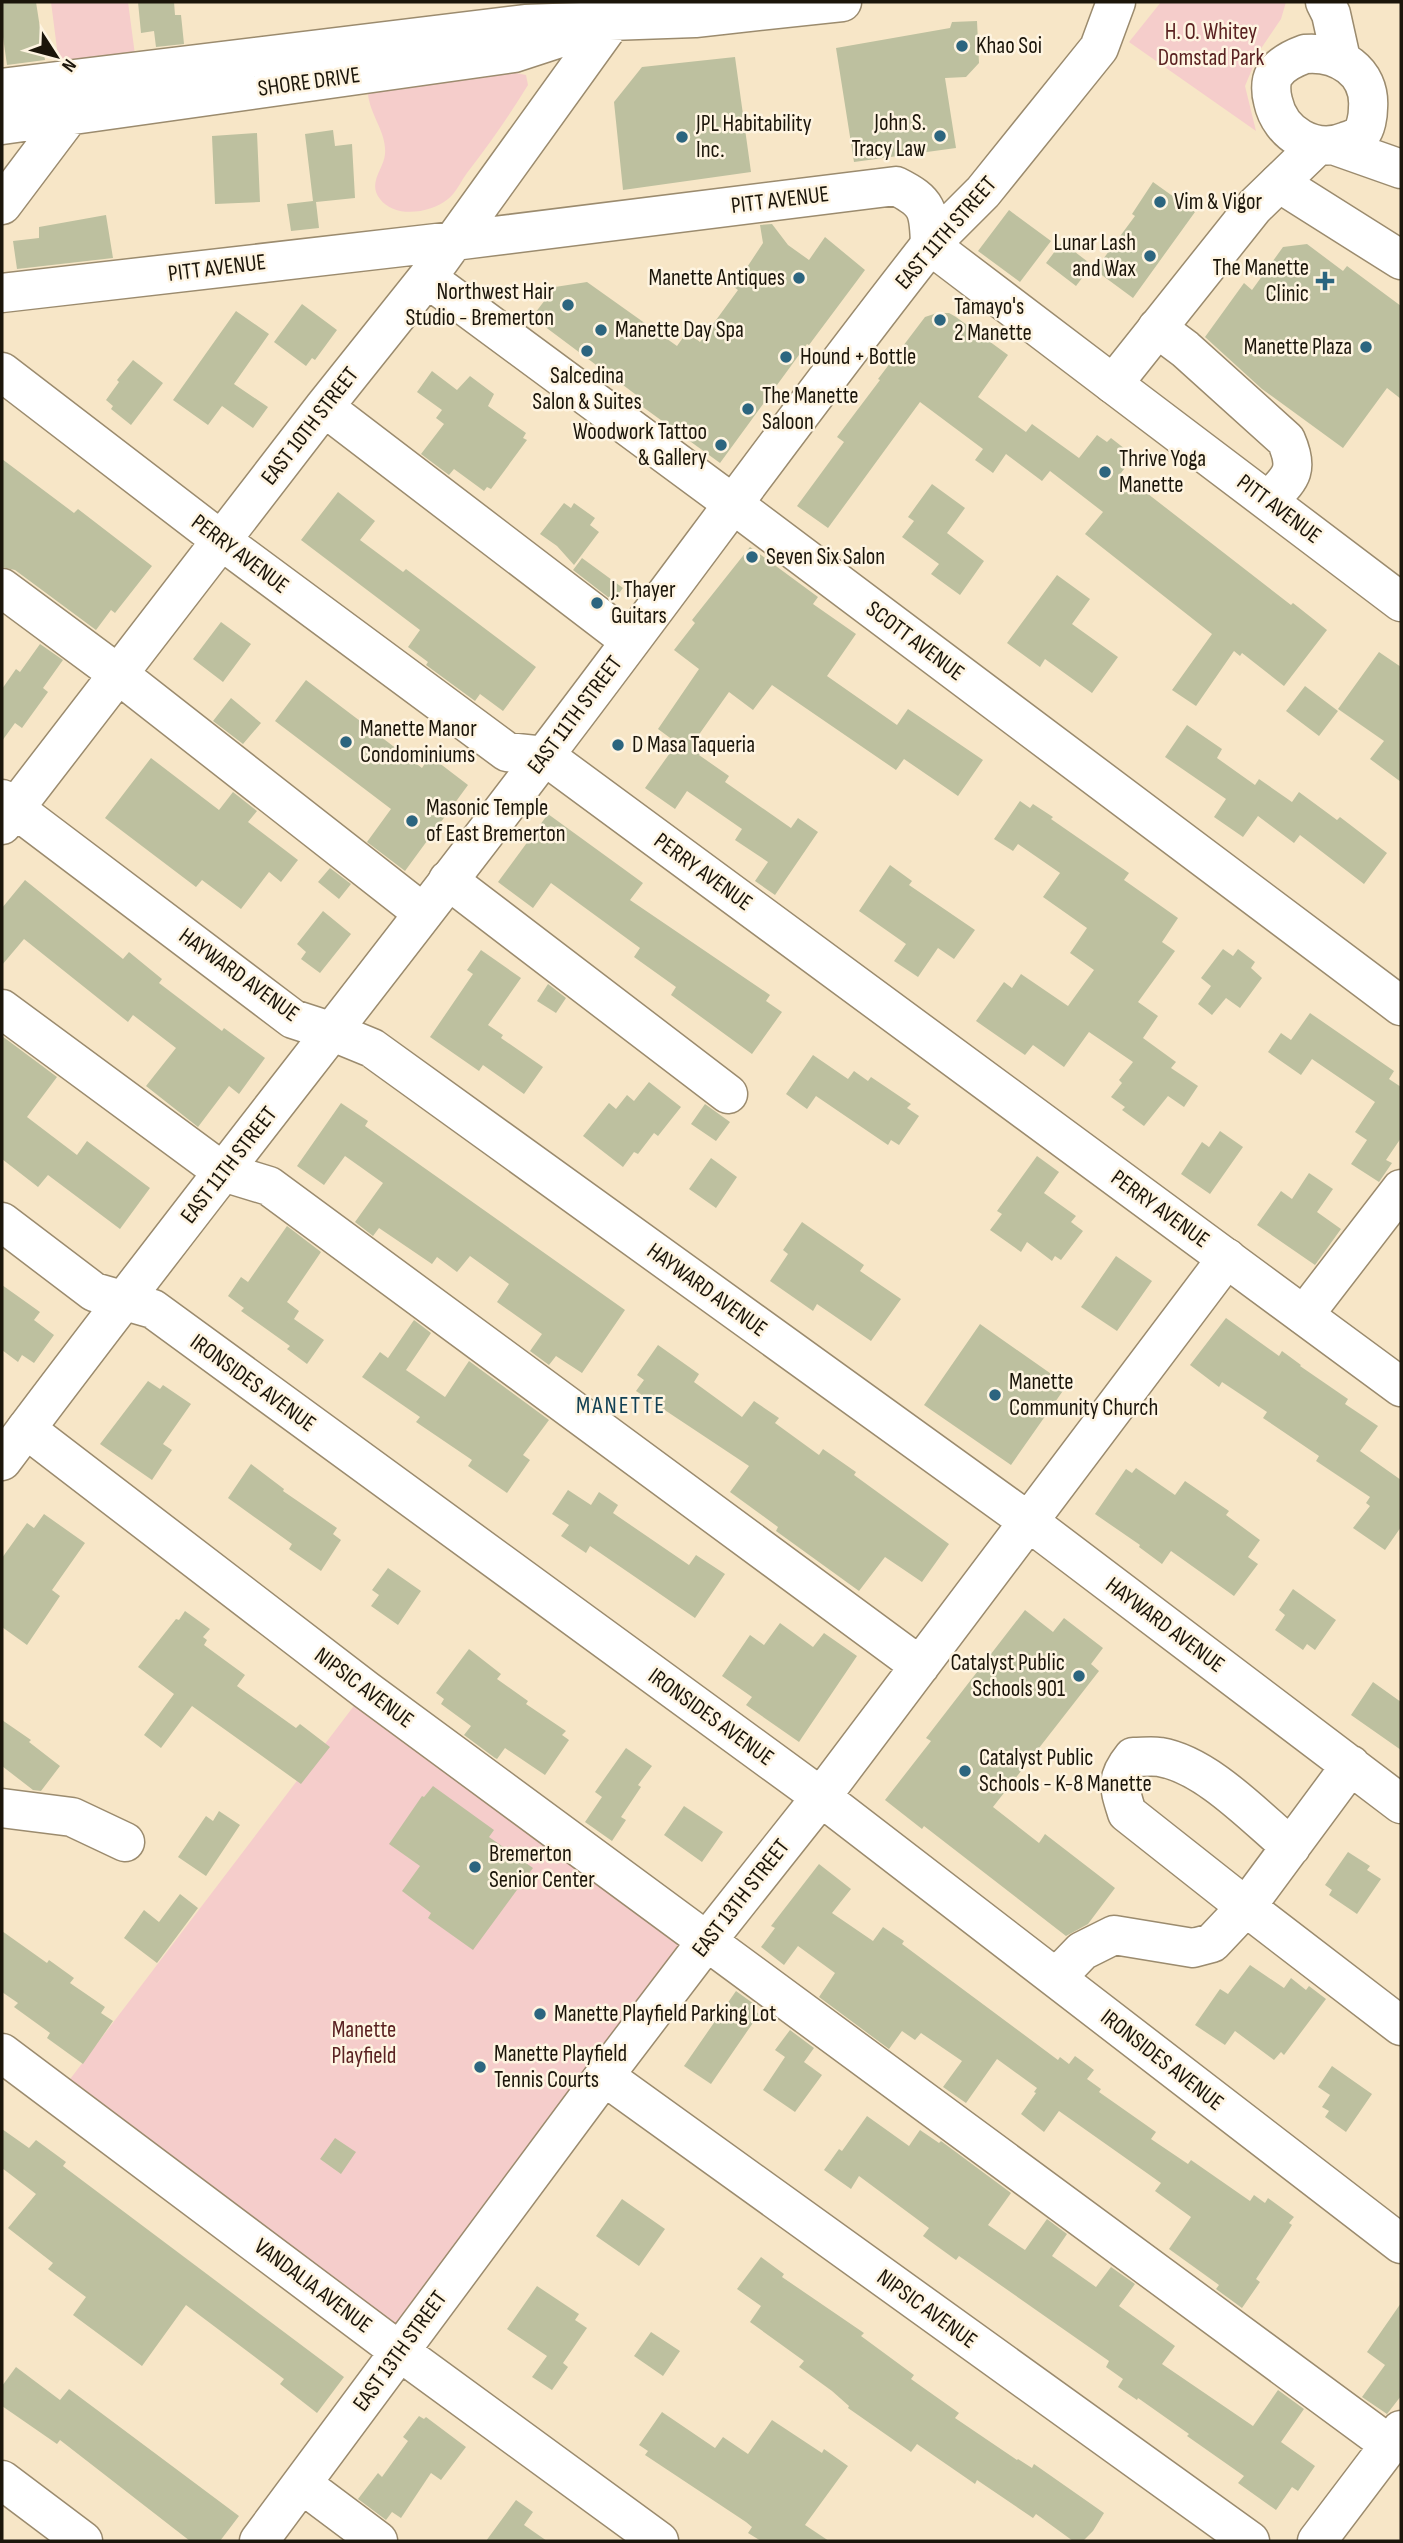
<svg xmlns="http://www.w3.org/2000/svg" width="1403" height="2543" viewBox="0 0 1403 2543" font-family="'Sofia Sans Condensed',sans-serif">
  <style>
    .green { fill: #f5cdcb }
    .building { fill: #bdc09f }
    .lines { fill: none; stroke-linecap: round; stroke-linejoin: round }
    .minor-casing { stroke: #9b8b6e; stroke-width: 41 }
    .major-casing { stroke: #9b8b6e; stroke-width: 41 }
    .minor { stroke: #fff; stroke-width: 38 }
    .major { stroke: #fff; stroke-width: 38 }
    .poi-dot { fill: #2c657f; stroke: #fef4e1; stroke-width: 2.5 }
    .labels { text-anchor: middle; dominant-baseline: central; stroke-width: 5; stroke-linejoin: round; paint-order: stroke }
    .park-label { font-size: 23px; fill: #5a2121; stroke: #fef4e1 }
    .poi-label { font-size: 23px; fill: #1b150a; stroke: #fef4e1; text-anchor: start }
    .street-label { font-size: 23px; fill: #1b150a; stroke: #fef4e1 }
    .neighbourhood-label { font-size: 24px; letter-spacing: 2px; fill: #124155; stroke: #fef4e1 }
  </style>
  <rect width="100%" height="100%" fill="#f7e6c7"/>
  <path class="green" d="M51,2H128L137,70L61,80Z
    M1161,2H1286L1281,19L1260,50L1245,86L1256,131L1129,42Z
    M506,71L526,75L528,85C509,116 489,145 467,173C461,181 456,193 448,199C431,213 395,219 380,199C367,183 384,169 385,154C387,133 370,115 368,94L385,83Z
    M366,1690L706,1942L399,2351L58,2095Z"/>
  <path class="building" d="M2,2H36L45,60L7,65L2,30Z
    M138,2H174L175,15H181L184,44L156,47L154,31L141,33Z
    M977,21L979,63L966,77L945,78L956,148L854,162L836,48L950,28L952,22Z
    M735,57L751,172L623,190L614,102L642,67Z
    M333,130L335,146L352,144L355,198L316,202L319,228L291,231L287,204L313,201L305,134Z
    M257,133L260,202L215,204L212,136Z
    M1153,182L1195,212L1133,298L1095,270L1135,216L1132,214Z
    M1009,210L1051,241L1020,282L978,251Z
    M106,215L113,258L17,269L13,241L39,238V227Z
    M772,224L788,245L809,260L825,237L865,270L809,345L807,344L720,463L636,402L639,397L532,317L555,287L587,282L677,346L687,332L700,342L738,290L734,287L763,243L760,225Z
    M1062,242L1092,265L1076,286L1046,263Z
    M1307,244L1343,271L1347,266L1401,306V399L1387,388L1343,448L1262,389L1205,337L1244,283L1252,290L1283,247Z
    M302,304L337,330L315,360L312,358L306,366L274,342Z
    M236,311L269,334L234,384L268,407L253,428L222,406L208,425L173,400Z
    M937,313H949L956,317L1008,355L978,397L1026,432L1032,424L1079,458L1097,435L1107,442L1111,438L1134,456L1121,473L1291,605L1293,603L1327,630L1284,686L1242,653L1240,656L1234,651L1196,706L1172,690L1212,634L1085,534L1103,512L1050,471L1042,481L1006,454L993,473L975,460L983,449L920,402L828,528L797,506L844,442L837,437L880,380L878,379L925,317Z
    M133,360L163,383L131,425L111,409L113,406L106,400L119,382L117,380Z
    M432,371L457,390L470,376L494,394L488,406L526,433L523,438L527,440L491,489L487,487L484,491L454,469L449,475L421,454L444,424L436,418L442,410L417,392Z
    M2,459L74,513L78,509L152,566L115,613L111,610L96,630L15,570L2,567Z
    M932,484L965,508L947,533L984,561L960,595L931,574L939,564L902,537L914,521L908,517Z
    M338,492L375,521L360,540L403,572L406,569L536,667L503,711L480,694L475,701L426,665L428,662L408,647L420,630L301,540Z
    M564,503L571,508L574,503L595,518L590,525L599,532L574,565L557,546L540,534Z
    M750,547L818,597L813,604L856,634L827,676L897,725L908,709L983,760L958,796L904,759L896,770L772,685L753,710L729,692L693,743L703,750L699,755L729,776L725,782L791,828L798,818L818,832L775,895L755,881L768,862L735,840L742,829L687,791L675,809L645,788L677,743L658,729L699,669L674,650L695,623L692,620Z
    M582,558L623,588L613,601L573,570Z
    M1057,575L1090,599L1072,624L1118,657L1092,693L1045,659L1040,667L1007,643Z
    M221,622L251,644L223,682L193,659Z
    M40,644L63,660L43,688L48,692L22,728L15,723L2,741V689L16,669L20,672Z
    M1379,652L1401,667V782L1370,759L1384,741L1338,709Z
    M306,680L422,768L430,756L468,785L405,871L367,842L391,809L275,721Z
    M1305,686L1338,711L1319,736L1286,711Z
    M231,698L261,723L243,744L213,721Z
    M1187,725L1222,749L1217,758L1255,785L1259,779L1292,802L1299,792L1337,820L1340,817L1387,853L1364,884L1300,835L1294,843L1258,816L1243,837L1214,817L1226,799L1165,757Z
    M151,758L219,810L233,792L257,811L248,822L298,860L281,882L269,872L241,909L202,880L196,887L105,818Z
    M1020,801L1030,808L1033,804L1053,817L1051,819L1129,873L1124,880L1178,918L1162,942L1175,951L1138,1002L1158,1016L1143,1038L1176,1062L1171,1068L1198,1086L1184,1107L1168,1096L1144,1126L1122,1110L1125,1107L1111,1097L1122,1083L1119,1080L1133,1062L1089,1032L1064,1067L1033,1045L1025,1055L976,1021L1004,982L1012,988L1021,974L1068,1006L1094,970L1070,953L1087,928L1043,897L1060,873L1018,844L1013,851L994,839Z
    M548,814L643,883L630,900L770,995L766,1001L782,1012L752,1054L671,995L676,987L634,957L640,948L551,883L533,908L498,882Z
    M890,865L912,881L909,885L975,930L954,959L938,948L918,977L894,961L906,944L859,911Z
    M330,868L351,884L339,899L318,882Z
    M25,880L123,959L129,952L162,979L159,983L222,1031L224,1028L265,1058L239,1094L229,1086L198,1127L146,1086L176,1048L133,1015L128,1022L24,939L2,965V908Z
    M323,911L351,934L320,973L301,959L306,952L297,944Z
    M1223,949L1233,956L1238,949L1255,962L1251,968L1262,978L1240,1008L1226,998L1212,1015L1198,1004L1211,986L1201,978Z
    M481,950L521,978L488,1025L503,1035L501,1038L543,1067L524,1094L483,1065L479,1071L430,1037L473,974L467,970Z
    M548,984L566,998L556,1013L537,1001Z
    M1310,1013L1394,1071L1389,1079L1401,1087V1138L1386,1160L1392,1163L1379,1182L1351,1164L1367,1140L1355,1132L1375,1102L1312,1059L1301,1075L1268,1052L1281,1033L1291,1040Z
    M2,1036L57,1077L27,1117L77,1155L87,1141L150,1188L120,1229L48,1175L38,1187L2,1159Z
    M813,1055L848,1079L854,1071L868,1081L871,1077L911,1104L907,1108L919,1116L899,1145L891,1140L888,1145L816,1096L807,1109L786,1094Z
    M649,1082L681,1107L658,1136L654,1133L638,1154L634,1152L623,1167L583,1136L609,1103L616,1109L627,1095L634,1101Z
    M341,1103L368,1121L365,1126L625,1310L582,1373L556,1356L549,1365L530,1351L542,1334L497,1302L509,1284L470,1256L457,1272L437,1257L432,1264L379,1228L373,1236L355,1222L383,1183L345,1156L324,1185L297,1166Z
    M705,1104L730,1122L716,1141L691,1124Z
    M1220,1131L1243,1147L1210,1194L1181,1174L1202,1142L1209,1147Z
    M1037,1156L1059,1172L1044,1193L1076,1216L1071,1222L1083,1231L1061,1260L1055,1256L1052,1261L1027,1242L1021,1252L990,1230L1002,1214L997,1211Z
    M711,1158L737,1177L716,1208L689,1189Z
    M1309,1173L1333,1189L1317,1212L1341,1229L1315,1265L1257,1225L1281,1191L1292,1199Z
    M802,1222L864,1265L860,1271L901,1299L871,1341L817,1304L813,1311L770,1281L788,1254L783,1250Z
    M287,1226L321,1252L287,1302L299,1311L294,1319L324,1340L307,1364L287,1349L290,1346L241,1311L244,1308L228,1296L241,1277L248,1282Z
    M1116,1256L1152,1281L1117,1331L1081,1307Z
    M2,1285L40,1312L34,1320L54,1335L34,1363L22,1355L18,1362L2,1350Z
    M1226,1318L1279,1356L1282,1351L1301,1365L1300,1366L1348,1399L1345,1404L1378,1426L1360,1451L1401,1480V1527L1385,1550L1353,1528L1370,1506L1366,1503L1370,1497L1316,1461L1319,1456L1263,1418L1267,1412L1222,1382L1219,1387L1190,1365Z
    M414,1320L431,1333L406,1370L445,1397L469,1361L549,1420L523,1455L530,1460L507,1493L468,1466L472,1460L416,1422L420,1417L362,1377L380,1352L388,1358Z
    M980,1324L1067,1385L1011,1465L924,1405Z
    M658,1345L699,1374L694,1382L742,1417L754,1401L779,1418L775,1423L819,1455L823,1449L856,1472L854,1475L949,1544L922,1582L885,1557L859,1591L776,1531L778,1527L730,1492L749,1466L636,1391L644,1380L637,1375Z
    M148,1381L160,1389L163,1385L191,1404L163,1444L172,1450L152,1480L100,1444Z
    M251,1464L284,1489L283,1491L337,1528L333,1534L341,1540L321,1571L289,1549L292,1544L228,1498Z
    M1136,1468L1175,1495L1185,1481L1229,1511L1226,1515L1260,1540L1248,1557L1258,1564L1234,1596L1171,1551L1162,1564L1139,1547L1140,1545L1095,1514L1126,1469L1132,1473Z
    M568,1490L591,1505L599,1492L618,1505L613,1513L689,1565L696,1555L725,1574L695,1618L590,1546L586,1553L561,1536L569,1525L552,1514Z
    M44,1514L85,1543L52,1590L60,1596L27,1645L2,1627V1558L27,1523L34,1528Z
    M388,1568L421,1591L398,1625L371,1606L379,1595L372,1590Z
    M1293,1589L1336,1620L1315,1650L1307,1644L1303,1650L1275,1630L1285,1615L1279,1610Z
    M1025,1610L1053,1632L1064,1618L1103,1648L1091,1664L1099,1671L993,1807L1039,1843L1045,1834L1115,1888L1088,1924L1066,1936L924,1826L922,1829L885,1800L931,1741L926,1738Z
    M185,1611L210,1629L203,1637L207,1640L204,1645L245,1675L237,1686L296,1728L300,1724L330,1747L301,1784L192,1706L161,1748L144,1735L174,1694L138,1667L176,1619L179,1620Z
    M780,1623L813,1647L824,1633L857,1656L799,1742L746,1705L752,1697L722,1676L750,1635L764,1645Z
    M469,1649L501,1674L497,1679L528,1701L526,1704L566,1731L562,1735L569,1740L545,1775L505,1748L497,1759L495,1758L464,1735L471,1726L441,1704L444,1699L436,1693Z
    M1373,1682L1401,1702V1750L1351,1715Z
    M2,1720L31,1740L29,1742L60,1766L41,1791L33,1790L2,1766Z
    M626,1748L652,1766L638,1785L641,1787L621,1817L626,1820L612,1841L585,1822L602,1797L595,1792Z
    M433,1786L494,1830L489,1837L533,1868L473,1950L428,1918L431,1913L402,1891L420,1866L389,1844L422,1796L424,1797Z
    M684,1806L723,1832L702,1862L664,1835Z
    M219,1811L240,1825L206,1876L178,1857L206,1816L213,1821Z
    M1348,1852L1370,1866L1367,1870L1381,1879L1357,1914L1329,1895L1332,1890L1325,1885Z
    M819,1864L851,1889L832,1913L873,1941L883,1927L904,1941L902,1944L1058,2060L1060,2057L1069,2064L1075,2056L1094,2070L1087,2079L1101,2089L1099,2092L1156,2132L1151,2139L1188,2164L1191,2160L1250,2201L1254,2195L1265,2203L1268,2198L1294,2217L1289,2223L1292,2225L1256,2279L1260,2282L1242,2308L1216,2289L1219,2285L1169,2249L1191,2217L1155,2191L1161,2183L1059,2111L1044,2132L1021,2114L1036,2093L1034,2092L1037,2088L997,2059L966,2103L943,2087L962,2061L921,2033L915,2040L902,2031L889,2049L819,1997L835,1973L798,1946L784,1965L761,1947L775,1928L771,1926Z
    M180,1894L198,1908L157,1963L124,1938L144,1910L159,1922Z
    M2,1931L47,1963L49,1960L74,1978L70,1983L105,2007L101,2013L113,2021L83,2064L47,2038L50,2033L14,2007L18,2003L2,1992Z
    M1250,1965L1284,1988L1291,1978L1306,1990L1309,1986L1326,1999L1284,2055L1281,2052L1274,2060L1235,2031L1225,2045L1195,2025L1220,1989L1228,1994Z
    M736,1991L754,2004L751,2008L759,2014L711,2084L684,2066Z
    M790,2030L814,2048L804,2062L822,2075L795,2112L763,2090L785,2057L775,2050Z
    M1332,2066L1372,2094L1346,2132L1325,2117L1329,2111L1322,2107L1330,2095L1318,2087Z
    M867,2116L909,2146L920,2130L939,2143L941,2141L1011,2193L988,2225L1025,2250L1047,2219L1067,2234L1052,2256L1096,2287L1111,2267L1135,2284L1119,2306L1175,2346L1162,2364L1253,2426L1278,2390L1304,2409L1281,2442L1315,2466L1298,2491L1292,2487L1276,2510L1238,2483L1244,2476L1187,2436L1189,2434L1138,2398L1137,2400L1118,2387L1123,2379L1106,2367L1109,2361L959,2256L956,2260L923,2236L929,2228L859,2176L851,2189L824,2170L839,2149L842,2151Z
    M2,2129L29,2148L36,2140L66,2162L63,2166L344,2377L317,2413L280,2384L284,2379L186,2305L142,2366L73,2315L86,2297L48,2269L53,2263L8,2228L36,2194L2,2168Z
    M335,2138L356,2152L341,2174L320,2159Z
    M622,2199L665,2229L639,2266L596,2236Z
    M761,2257L784,2274L782,2277L864,2333L861,2336L914,2375L911,2379L959,2413L955,2418L1017,2460L1018,2459L1032,2468L1034,2464L1104,2513L1093,2531L1083,2541H1073L1036,2514L1033,2518L977,2480L975,2484L917,2444L911,2452L848,2408L849,2406L832,2391L799,2367L804,2361L750,2322L761,2306L737,2289Z
    M537,2286L579,2314L575,2320L587,2328L563,2363L568,2367L552,2390L532,2377L547,2356L507,2329Z
    M1401,2303V2396L1387,2414L1362,2397L1385,2365L1367,2352Z
    M651,2332L680,2351L663,2376L634,2356Z
    M16,2367L60,2400L69,2389L239,2516L220,2541H190L60,2440L57,2444L2,2406V2386Z
    M662,2412L715,2448L723,2437L748,2454L772,2420L822,2453L824,2449L848,2466L805,2525L829,2541H761L748,2533L752,2527L746,2522L645,2455L648,2451L639,2445Z
    M419,2416L424,2419L426,2417L466,2447L441,2480L431,2473L401,2518L392,2512L386,2520L358,2499L378,2473L382,2477L408,2441L403,2437Z
    M516,2500L533,2512L524,2525L547,2541H486Z"/>
  <g class="lines">
    <g class="minor-casing">
      <path id="minor" d="M2,88L525,24L695,18L842,2
        M2,125L514,53L566,36
        M1279,183L1401,260
        M2,205L69,116
        M930,245L983,192L1099,48L1116,2
        M427,278L733,504L1401,1006
        M2,293L454,241L896,186C928,202 929,210 930,245
        M1157,328L1185,349L1286,440C1300,472 1290,478 1268,501
        M2,372L222,541L507,752L545,756
        M1113,384L1401,602
        M324,407L630,641
        M2,588L118,674L423,913
        M2,799L293,1019L333,1032L372,1048L1029,1522L1401,1804
        M2,825L324,407L427,278L612,21
        M448,880L728,1094
        M2,1009L223,1172L269,1186L920,1666
        M2,1222L94,1292L153,1309L821,1797L1401,2244
        M1304,1315L1401,1189
        M26,1429L366,1690L1390,2445
        M1351,1765L1246,1907L1401,2026
        M2,1808L72,1817L125,1842
        M1056,1978L1082,1951L1114,1935L1193,1948L1212,1943L1246,1907L1127,1813C1119,1787 1115,1779 1133,1757C1142,1757 1152,1756 1160,1757C1207,1765 1255,1817 1291,1847
        M2,2053L399,2351L659,2541
        M604,2076L1250,2541
        M302,2484L378,2541
        M259,2541L604,2076L706,1942L821,1797L1227,1258
        M1317,2541L1401,2430"/>
    </g>
    <g class="major-casing">
      <path id="major" d="M1325,2L1331,14L1341,59
        M1305,54C1338,51 1371,71 1368,108C1368,116 1366,128 1361,134C1358,137 1351,140 1347,141C1315,155 1280,134 1273,101C1271,94 1270,82 1274,75C1280,65 1294,58 1305,54Z
        M1333,145L1401,169
        M545,756L1401,1387
        M2,1461C178,1225 363,995 541,760C672,589 797,414 930,245L1113,384L1254,207L1318,145
        M2,2480L83,2541"/>
    </g>
    <use href="#minor" class="minor"/>
    <use href="#major" class="major"/>
  </g>
  <g class="poi-dot">
    <circle cx="962" cy="46" r="7"/>
    <circle cx="940" cy="136" r="7"/>
    <circle cx="682" cy="137" r="7"/>
    <circle cx="1160" cy="202" r="7"/>
    <circle cx="1150" cy="256" r="7"/>
    <circle cx="799" cy="278" r="7"/>
    <path d="M1321.5 270.5h7v7h7v7h-7v7h-7v-7h-7v-7h7z"/>
    <circle cx="568" cy="305" r="7"/>
    <circle cx="940" cy="320" r="7"/>
    <circle cx="601" cy="330" r="7"/>
    <circle cx="1366" cy="347" r="7"/>
    <circle cx="587" cy="351" r="7"/>
    <circle cx="786" cy="357" r="7"/>
    <circle cx="748" cy="409" r="7"/>
    <circle cx="721" cy="445" r="7"/>
    <circle cx="1105" cy="472" r="7"/>
    <circle cx="752" cy="557" r="7"/>
    <circle cx="597" cy="603" r="7"/>
    <circle cx="346" cy="742" r="7"/>
    <circle cx="618" cy="745" r="7"/>
    <circle cx="412" cy="821" r="7"/>
    <circle cx="995" cy="1395" r="7"/>
    <circle cx="1079" cy="1676" r="7"/>
    <circle cx="965" cy="1771" r="7"/>
    <circle cx="475" cy="1867" r="7"/>
    <circle cx="540" cy="2014" r="7"/>
    <circle cx="480" cy="2067" r="7"/>
  </g>
  <g class="labels">
    <g class="park-label">
      <text x="1211" y="32">H. O. Whitey<tspan x="1211" dy="26">Domstad Park</tspan></text>
      <text x="364" y="2030">Manette<tspan x="364" dy="26">Playfield</tspan></text>
    </g>
    <g class="poi-label">
      <text x="976" y="46">Khao Soi</text>
      <text x="926" y="123" text-anchor="end">John S.<tspan x="926" dy="26">Tracy Law</tspan></text>
      <text x="696" y="124">JPL Habitability<tspan x="696" dy="26">Inc.</tspan></text>
      <text x="1174" y="202">Vim &amp; Vigor</text>
      <text x="1136" y="243" text-anchor="end">Lunar Lash<tspan x="1136" dy="26">and Wax</tspan></text>
      <text x="1309" y="268" text-anchor="end">The Manette<tspan x="1309" dy="26">Clinic</tspan></text>
      <text x="785" y="278" text-anchor="end">Manette Antiques</text>
      <text x="554" y="292" text-anchor="end">Northwest Hair<tspan x="554" dy="26">Studio - Bremerton</tspan></text>
      <text x="954" y="307">Tamayo's<tspan x="954" dy="26">2 Manette</tspan></text>
      <text x="615" y="330">Manette Day Spa</text>
      <text x="1352" y="347" text-anchor="end">Manette Plaza</text>
      <text x="800" y="357">Hound + Bottle</text>
      <text x="587" y="376" text-anchor="middle">Salcedina<tspan x="587" dy="26">Salon &amp; Suites</tspan></text>
      <text x="762" y="396">The Manette<tspan x="762" dy="26">Saloon</tspan></text>
      <text x="707" y="432" text-anchor="end">Woodwork Tattoo<tspan x="707" dy="26">&amp; Gallery</tspan></text>
      <text x="1119" y="459">Thrive Yoga<tspan x="1119" dy="26">Manette</tspan></text>
      <text x="766" y="557">Seven Six Salon</text>
      <text x="611" y="590">J. Thayer<tspan x="611" dy="26">Guitars</tspan></text>
      <text x="360" y="729">Manette Manor<tspan x="360" dy="26">Condominiums</tspan></text>
      <text x="632" y="745">D Masa Taqueria</text>
      <text x="426" y="808">Masonic Temple<tspan x="426" dy="26">of East Bremerton</tspan></text>
      <text x="1009" y="1382">Manette<tspan x="1009" dy="26">Community Church</tspan></text>
      <text x="1065" y="1663" text-anchor="end">Catalyst Public<tspan x="1065" dy="26">Schools 901</tspan></text>
      <text x="979" y="1758">Catalyst Public<tspan x="979" dy="26">Schools - K-8 Manette</tspan></text>
      <text x="489" y="1854">Bremerton<tspan x="489" dy="26">Senior Center</tspan></text>
      <text x="554" y="2014">Manette Playfield Parking Lot</text>
      <text x="494" y="2054">Manette Playfield<tspan x="494" dy="26">Tennis Courts</tspan></text>
    </g>
    <g class="street-label">
      <text transform="translate(309 82) rotate(-8)">SHORE DRIVE</text>
      <text transform="translate(780 200) rotate(-7)">PITT AVENUE</text>
      <text transform="translate(946 233) rotate(-49)">EAST 11TH STREET</text>
      <text transform="translate(217 268) rotate(-7)">PITT AVENUE</text>
      <text transform="translate(310 426) rotate(-52)">EAST 10TH STREET</text>
      <text transform="translate(1279 509) rotate(37)">PITT AVENUE</text>
      <text transform="translate(240 554) rotate(37)">PERRY AVENUE</text>
      <text transform="translate(915 641) rotate(37)">SCOTT AVENUE</text>
      <text transform="translate(575 715) rotate(-53)">EAST 11TH STREET</text>
      <text transform="translate(703 872) rotate(36)">PERRY AVENUE</text>
      <text transform="translate(239 975) rotate(36)">HAYWARD AVENUE</text>
      <text transform="translate(229 1165) rotate(-52)">EAST 11TH STREET</text>
      <text transform="translate(1160 1209) rotate(36)">PERRY AVENUE</text>
      <text transform="translate(707 1290) rotate(36)">HAYWARD AVENUE</text>
      <text transform="translate(253 1383) rotate(36)">IRONSIDES AVENUE</text>
      <text transform="translate(1165 1625) rotate(37)">HAYWARD AVENUE</text>
      <text transform="translate(364 1688) rotate(37)">NIPSIC AVENUE</text>
      <text transform="translate(711 1717) rotate(36)">IRONSIDES AVENUE</text>
      <text transform="translate(741 1898) rotate(-52)">EAST 13TH STREET</text>
      <text transform="translate(1162 2060) rotate(38)">IRONSIDES AVENUE</text>
      <text transform="translate(313 2286) rotate(37)">VANDALIA AVENUE</text>
      <text transform="translate(927 2309) rotate(36)">NIPSIC AVENUE</text>
      <text transform="translate(400 2351) rotate(-54)">EAST 13TH STREET</text>
    </g>
    <g class="neighbourhood-label">
      <text x="621" y="1405">MANETTE</text>
    </g>
  </g>
  <rect width="1403" height="2543" fill="none" stroke="#1b150a" stroke-width="7"/>
  <g transform="translate(56 56) rotate(126)" stroke="#fef4e1" stroke-width="5" paint-order="stroke">
  <path d="M0-5L12 26L0 18L-12 26Z" fill="#1b150a"/>
  <text y="-10" font-size="19" font-weight="bold" text-anchor="middle" fill="#1b150a">N</text>
  </g>
</svg>
